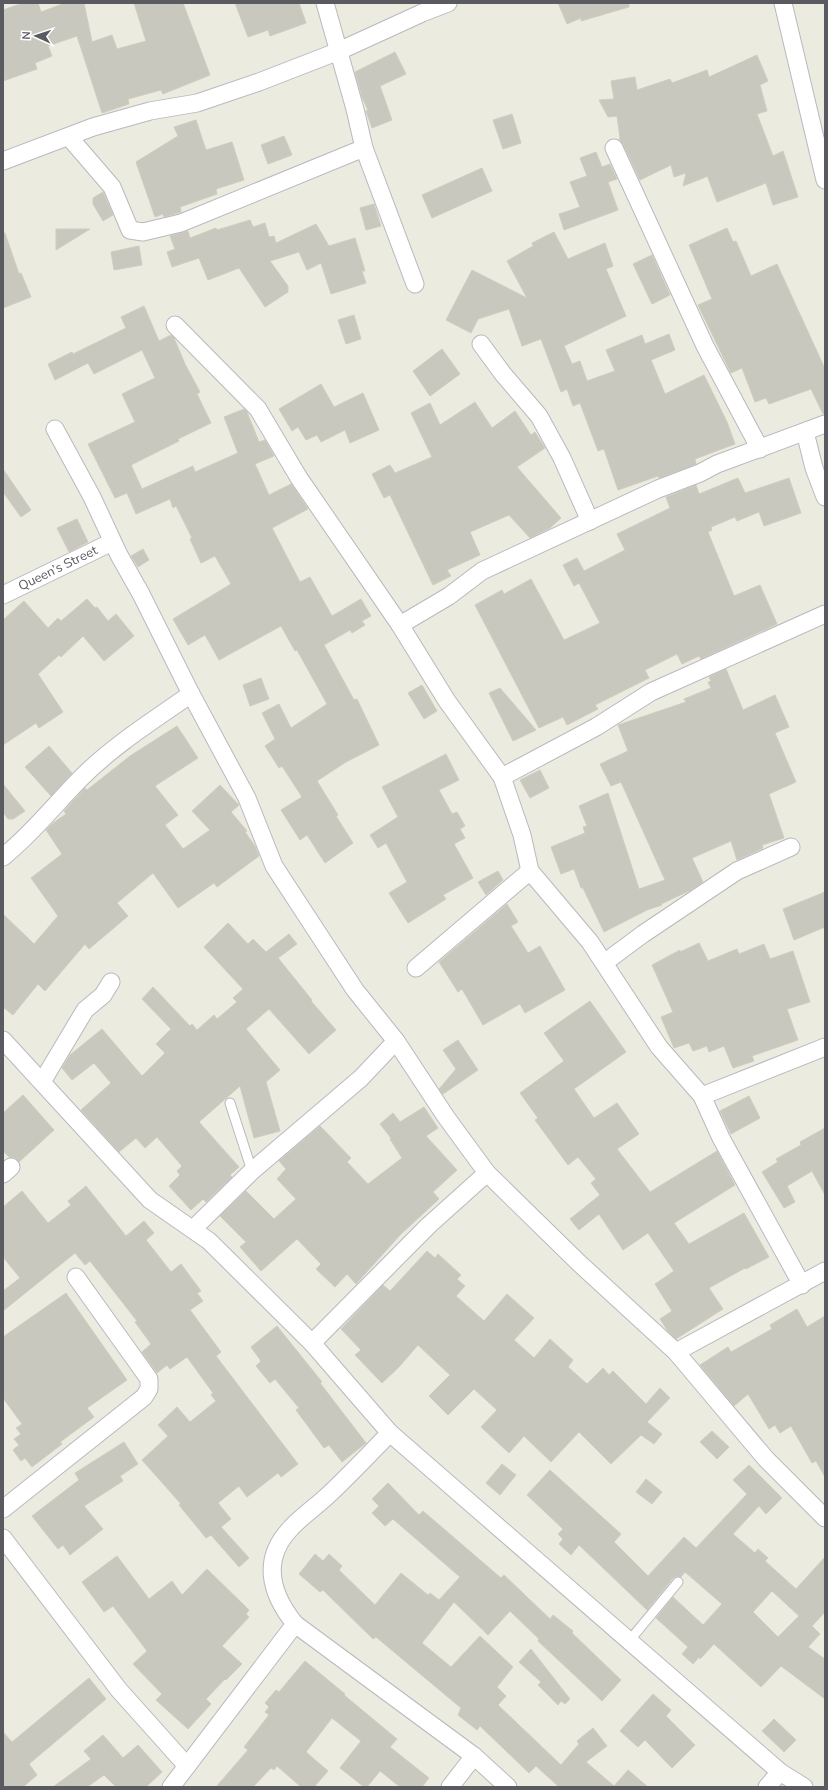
<svg xmlns="http://www.w3.org/2000/svg" width="828" height="1790" viewBox="0 0 828 1790" font-family="'Nunito Sans',sans-serif">
  <style>
    .building { fill: #c9c8bf; stroke: #d1cdbe; fill-rule: evenodd }
    .lines { fill: none; stroke-linecap: round; stroke-linejoin: round }
    .lane-casing { stroke: #b8b9bf; stroke-width: 11 }
    .street-casing { stroke: #b8b9bf; stroke-width: 19 }
    .lane { stroke: #fff; stroke-width: 9 }
    .street { stroke: #fff; stroke-width: 17 }
    .labels { text-anchor: middle; dominant-baseline: central; stroke-width: 3; stroke-linejoin: round; paint-order: stroke }
    .street-label { font-size: 13px; fill: #595b61; stroke: #fff }
  </style>
  <rect width="100%" height="100%" fill="#ecebe0"/>
  <path class="building" d="M23,3H38L41,12L65,3H84L92,42L112,35L117,49L146,41L134,3H183L210,75L163,94L161,90L128,99L129,104L102,113L77,36L48,46L52,56L35,63L37,69L3,81V10Z
    M235,3H299L306,23L270,36L268,30L248,37Z
    M558,3H629V7L581,21V18L567,24Z
    M395,52L406,74L380,86L392,120L372,128L366,111L368,110L362,97L355,72Z
    M757,55L768,81L760,85L767,111L757,114L773,156L783,151L798,197L773,205L766,183L717,202L707,175L706,177L683,186L686,173L674,177L671,165L640,180L623,144L619,139L620,138L617,116L608,117L599,100L614,99L611,81L635,77L637,90L670,79L672,83L707,70L709,77Z
    M512,114L521,143L503,149L493,120Z
    M196,120L206,150L232,142L244,180L216,189L217,194L180,207L181,212L178,213L164,217L163,214L155,217L136,162L178,136L174,127Z
    M284,136L292,155L268,164L261,145Z
    M596,152L602,167L610,164L617,179L608,182L618,210L564,230L559,214L580,207L570,182L587,176L580,158Z
    M482,168L492,191L432,218L422,195Z
    M103,192L113,215L103,221L93,204V198Z
    M374,204L381,226L366,230L360,208Z
    M250,220L253,227L265,223L269,237L274,236L276,243L316,224L329,246L355,238L365,271H362L366,283L331,294L321,263L307,270L299,252L270,261L288,286V292L265,307L239,268L208,280L199,258L172,267L167,252L175,249L170,236L188,231L190,238L216,228L217,230Z
    M727,228L733,242L736,241L751,276L777,264L825,369V414H823L811,389L769,404L766,398L755,402L742,368L731,373L726,363L698,305L712,299L689,245Z
    M56,229H90L56,250Z
    M554,232L568,259L605,243L613,266L606,269L626,316L564,346L572,364L580,361L587,381L615,371L606,350L642,335L645,344L669,334L675,350L651,360L665,394L704,375L727,422L735,444L695,459L696,464L689,467L659,478L658,476L618,490L604,449L598,451L580,403L573,406L567,389L561,392L541,339L522,346L509,309L478,319L471,333L446,320L472,270L527,298L507,261L533,246L532,243Z
    M3,233H5L19,274L21,273L31,297L3,308Z
    M139,246L142,265L114,270L111,252Z
    M652,255L670,295L652,304L633,264Z
    M144,306L159,341L171,335L174,338L185,364L200,392L197,394L211,423L178,439L179,441L131,465L142,489L193,466L195,472L238,453L224,417L244,409L247,412L259,442L265,440L274,456L255,464L269,495L291,484L308,509L272,528L300,582L310,577L332,616L361,599L371,616L362,621L365,625L352,633L350,630L324,645L354,700L357,699L379,745L346,762L317,781L338,815L336,816L353,843L325,863L307,835L300,840L281,810L302,797L282,766L279,768L265,746L275,739L262,713L279,704L291,728L327,704L297,650L295,651L281,626L219,660L205,635L188,645L173,619L231,584L215,556L201,563L190,539L192,538L176,506L173,508L170,499L136,514L127,493L115,498L88,444L135,422L122,394L155,378L142,350L94,374L88,363L55,380L48,364L72,352L73,354L126,328L121,317Z
    M354,315L361,339L346,344L338,320Z
    M442,349L460,374L430,396L413,371Z
    M321,384L334,407L363,393L379,430L350,443L345,430L321,442L317,435L306,440L298,427L292,431L279,409Z
    M475,402L492,428L515,411L531,435L535,432L545,448L517,467L561,518L550,528L530,538L509,515L470,532L480,555L447,570L451,576L433,585L390,495L384,498L372,474L390,465L395,473L432,457L411,413L430,403L440,425Z
    M3,469L31,510L21,517L3,492Z
    M738,478L745,493L789,478L801,513L764,526L759,512L737,521L735,517L711,527L712,530L708,532L734,596L760,585L777,624L701,659L699,656L682,664L677,654L645,670L649,678L595,705L598,709L567,725L563,717L539,728L475,605L502,590L504,594L531,579L564,640L600,623L579,583L574,586L563,565L577,558L584,571L625,550L617,534L670,508L666,497L696,485L699,494Z
    M77,519L88,542L69,552L57,528Z
    M143,549L149,560L138,567L131,556Z
    M87,599L95,608L97,607L108,621L116,614L134,636L104,661L83,636L61,657L59,655L38,674L63,712L39,728L36,723L3,745V620L24,601L48,628L58,618L61,621Z
    M726,669L743,710L775,695L789,727L775,733L796,782L769,794L784,838L762,845L763,848L737,860L731,841L692,858L703,882L689,891L661,904L662,905L647,910L604,932L583,888H581L574,869L561,874L551,847L585,833L583,827L587,826L579,806L608,793L639,889L665,880L621,782L611,786L600,764L628,751L618,725L686,702L684,699L711,688L708,682L711,681L709,677Z
    M261,678L269,699L250,706L243,685Z
    M422,685L437,711L424,719L408,693Z
    M500,688L536,730L513,741L489,693Z
    M177,726L198,758L155,786L178,815L165,825L183,849L210,830L192,811L220,785L239,805L231,812L247,831L245,832L255,846L259,856L217,887L214,883L178,908L153,873L117,903L128,916L89,949L85,944L45,991L38,984L13,1015L3,1007V914L34,944L58,916L31,878L62,854L46,830L53,823L66,814L64,811L85,788L87,790L130,756Z
    M49,746L72,773L51,796L25,767Z
    M446,754L459,780L439,790L452,814L457,812L465,826L460,829L465,838L454,844L473,878L443,895L446,899L408,923L389,893L407,882L386,843L378,848L370,835L398,817L382,787Z
    M540,770L549,788L530,798L520,780Z
    M3,784L25,811L13,819H8L3,812Z
    M498,871L503,880L486,895L478,882Z
    M825,892V927L794,940L783,909Z
    M507,904L518,922L511,926L528,953L540,946L565,990L525,1013L520,1004L483,1025L462,989L458,992L439,962Z
    M228,923L248,944L253,939L266,952L289,934L297,944L278,958L312,1000L311,1001L336,1030L309,1054L269,1009L246,1029L280,1070L266,1082L280,1131L254,1138L240,1086L199,1122L239,1167L230,1175L232,1177L206,1202L203,1199L191,1210L169,1186L180,1175L177,1171L182,1166L157,1137L145,1148L136,1138L119,1152L81,1110L111,1083L94,1063L72,1080L62,1068L70,1055L102,1029L142,1076L165,1053L156,1044L171,1029L142,999L153,987L190,1026L192,1024L197,1030L214,1015L217,1019L237,1002L233,998L243,989L204,947Z
    M699,943L708,961L737,949L739,954L764,944L770,959L793,951L810,1002L787,1009L798,1040L752,1056L754,1061L733,1068L724,1046L709,1052L707,1046L693,1051L689,1043L674,1048L661,1017L673,1012L652,965L680,950V952Z
    M590,1001L626,1052L574,1089L594,1118L617,1103L639,1134L617,1149L650,1192L717,1151L735,1185L674,1223L689,1244L744,1213L769,1257L746,1269L745,1268L709,1288L723,1309L676,1339L667,1330L660,1319L672,1311L655,1284L674,1271L648,1233L623,1250L599,1214L579,1230L570,1219L600,1195L591,1183L596,1179L578,1157L568,1165L535,1120L538,1118L520,1093L564,1061L544,1033Z
    M458,1040L478,1070L443,1094L439,1089L456,1069L443,1050Z
    M23,1095L54,1130L19,1162L15,1158L9,1157L3,1151V1113Z
    M749,1096L760,1118L731,1134L720,1111Z
    M424,1107L438,1128L426,1136L457,1170L433,1192L439,1199L400,1235L356,1284L347,1274L335,1287L316,1269L321,1264L297,1239L261,1271L240,1247L246,1242L220,1216L246,1191L274,1219L296,1199L277,1179L286,1169L279,1161L320,1126L351,1158L347,1162L368,1184L402,1158L390,1139L391,1138L380,1124L393,1113L400,1122Z
    M825,1128V1195L812,1171L787,1186L795,1202L784,1208L762,1172L778,1162L776,1159L801,1145L800,1142Z
    M86,1186L126,1236L144,1221L154,1233L146,1240L171,1272L181,1264L201,1291L197,1293L203,1301L190,1310L221,1352L216,1356L298,1464L281,1477L278,1473L247,1497L239,1486L218,1503L231,1519L221,1527L249,1558L239,1567L211,1535L206,1538L179,1505L181,1504L142,1460L168,1436L158,1425L177,1407L190,1422L216,1401L211,1395L213,1393L187,1357L170,1369L167,1365L157,1373L142,1352L151,1344L135,1322L137,1321L90,1261L85,1265L75,1253L3,1311V1291L20,1278L3,1257V1207L22,1191L48,1223L71,1205L68,1201Z
    M427,1251L435,1258L438,1254L461,1275L457,1279L465,1286L456,1296L484,1321L507,1294L534,1318L514,1340L534,1358L550,1339L573,1360L568,1367L587,1384L603,1368L609,1375L613,1371L646,1404L660,1388L670,1398L647,1422L662,1434L654,1444L641,1435L611,1464L579,1432L551,1462L524,1436L509,1453L481,1427L497,1410L474,1389L448,1415L429,1396L450,1375L418,1345L399,1367L382,1383L355,1355L361,1350L341,1329L383,1285L390,1291Z
    M66,1293L127,1380L87,1408L94,1417L60,1442L62,1444L32,1467L25,1458L21,1461L13,1450L19,1445L14,1439L21,1434L16,1428L22,1424L3,1398V1337Z
    M797,1309L807,1327L825,1316V1477L816,1461L812,1463L791,1426L780,1433L775,1425L769,1429L748,1394L734,1406L700,1365L728,1347L731,1352L772,1329L770,1325Z
    M277,1326L322,1382L320,1383L366,1443L342,1462L329,1445L324,1448L296,1410L299,1408L275,1379L270,1383L256,1366L261,1361L251,1347Z
    M712,1431L729,1447L717,1459L700,1442Z
    M124,1442L138,1464L120,1476L123,1481L84,1506L103,1529L70,1555L63,1545L58,1549L32,1516L79,1480L75,1473Z
    M502,1464L516,1475L500,1495L486,1483Z
    M749,1465L782,1498L766,1514L759,1506L733,1534L755,1553L758,1549L768,1558L765,1561L796,1589L825,1557V1612L812,1626L820,1634L808,1647L825,1659V1699L781,1666L761,1687L714,1644L700,1659L699,1657L693,1664L682,1654L688,1647L656,1618L673,1597L703,1625L722,1604L685,1572L681,1577L676,1576L673,1578L647,1610L579,1545L571,1555L559,1544L563,1539L558,1534L563,1529L527,1495L550,1470L621,1534L614,1542L648,1576L684,1537L696,1548L747,1494L733,1480ZM772,1591L799,1616L778,1637L753,1612Z
    M646,1479L662,1492L652,1504L636,1492Z
    M388,1483L419,1515L423,1511L501,1578L504,1575L550,1619L553,1615L573,1631L572,1633L621,1680L602,1701L538,1641L539,1639L510,1611L488,1635L454,1602L422,1643L451,1667L480,1636L513,1667L497,1687L506,1696L498,1705L561,1765L579,1744L577,1741L593,1728L607,1746L586,1762L614,1786L628,1770L648,1787H559L536,1766L529,1773L480,1726L477,1730L458,1715L461,1708L376,1637L373,1639L323,1590L320,1592L299,1574L315,1554L323,1561L329,1554L342,1566L339,1570L375,1605L401,1573L428,1595L430,1593L439,1600L460,1577L393,1519L385,1526L372,1513L379,1506L372,1499Z
    M117,1556L149,1599L172,1581L182,1595L207,1569L249,1610L246,1614L249,1617L222,1646L242,1664L226,1680L225,1679L206,1699L211,1704L188,1729L156,1700L162,1694L133,1664L147,1651L113,1606L104,1612L82,1582Z
    M531,1649L570,1699L565,1704L561,1701L558,1705L538,1685L541,1682L519,1662Z
    M305,1661L345,1694L344,1695L397,1739L390,1747L429,1778L422,1787H400L380,1771L367,1787H364L340,1768L361,1741L332,1718L306,1752L328,1771L314,1787H301L277,1766L274,1770L271,1768L253,1787H216L248,1750L244,1747L269,1715L265,1712L269,1707L265,1703L276,1690L279,1692Z
    M89,1678L106,1699L29,1764L37,1775L23,1787H3V1732L12,1742Z
    M653,1694L671,1710L666,1716L695,1745L672,1768L645,1740L638,1747L620,1731Z
    M774,1719L796,1740L784,1752L762,1731Z
    M103,1735L123,1758L138,1745L162,1772L146,1787H116L104,1775L87,1787H53L91,1759L84,1751Z"/>
  <g class="lines">
    <g class="lane-casing">
      <path id="lane" d="M230,1103L252,1171
        M629,1641L678,1582"/>
    </g>
    <g class="street-casing">
      <g id="street">
        <path d="M325,3L355,109L364,148L415,284"/>
        <path d="M783,3L825,180"/>
        <path d="M69,137L112,187L130,230L143,232L181,223L364,148"/>
        <path d="M614,148L705,346L760,449"/>
        <path d="M3,161L93,127L150,111L197,103L259,82L339,51L422,13L448,3"/>
        <path d="M175,325L258,409L299,478L400,625L447,701L502,777L522,835L530,871L590,942L659,1047L702,1096L721,1138L802,1285"/>
        <path d="M481,344L503,374L539,416L562,458L590,521"/>
        <path d="M55,429L92,497L119,555L141,594L191,694L247,798L274,866L355,990L396,1041L446,1117L487,1173L579,1263L676,1352L766,1459L825,1518"/>
        <path d="M805,432L814,468L825,497"/>
        <path id="s1" d="M3,595L112,542"/>
        <path d="M400,625L449,596L482,571L658,489L700,473L717,464L825,424"/>
        <path d="M502,777L596,727L651,692L825,614"/>
        <path d="M3,857C33,833 55,804 82,777C114,745 154,720 191,694"/>
        <path d="M604,963L643,934L737,871L791,847"/>
        <path d="M416,968L530,871"/>
        <path d="M3,1040L150,1200L209,1241L312,1343L390,1433L780,1772L804,1787"/>
        <path d="M42,1082L85,1010L103,995L111,982"/>
        <path d="M702,1096L825,1047"/>
        <path d="M3,1174L11,1167"/>
        <path d="M193,1229L252,1171L361,1078L396,1041"/>
        <path d="M312,1343L428,1226L487,1173"/>
        <path d="M676,1352L825,1271"/>
        <path d="M390,1433C369,1454 348,1477 325,1498C314,1508 301,1517 291,1528C261,1559 270,1593 295,1624L474,1756L508,1787"/>
        <path d="M3,1509L144,1397L149,1389V1379L76,1277"/>
        <path d="M3,1538L119,1690L187,1766"/>
        <path d="M171,1787L295,1624"/>
        <path d="M450,1787L474,1756"/>
        <path d="M767,1787L780,1772"/>
      </g>
    </g>
    <use href="#lane" class="lane"/>
    <use href="#street" class="street"/>
  </g>
  <g class="labels">
    <g class="street-label">
      <text stroke="none"><textPath href="#s1" startOffset="61">Queen’s Street</textPath></text>
    </g>
  </g>
  <rect width="828" height="1790" fill="none" stroke="#595b61" stroke-width="8"/>
  <g transform="translate(36 36) rotate(273)" stroke="#ffffff" stroke-width="3" paint-order="stroke">
  <path d="M0-3L7 15L0 10L-7 15Z" fill="#595b61"/>
  <text y="-6" font-size="11" font-weight="bold" text-anchor="middle" fill="#595b61">N</text>
  </g>
</svg>
